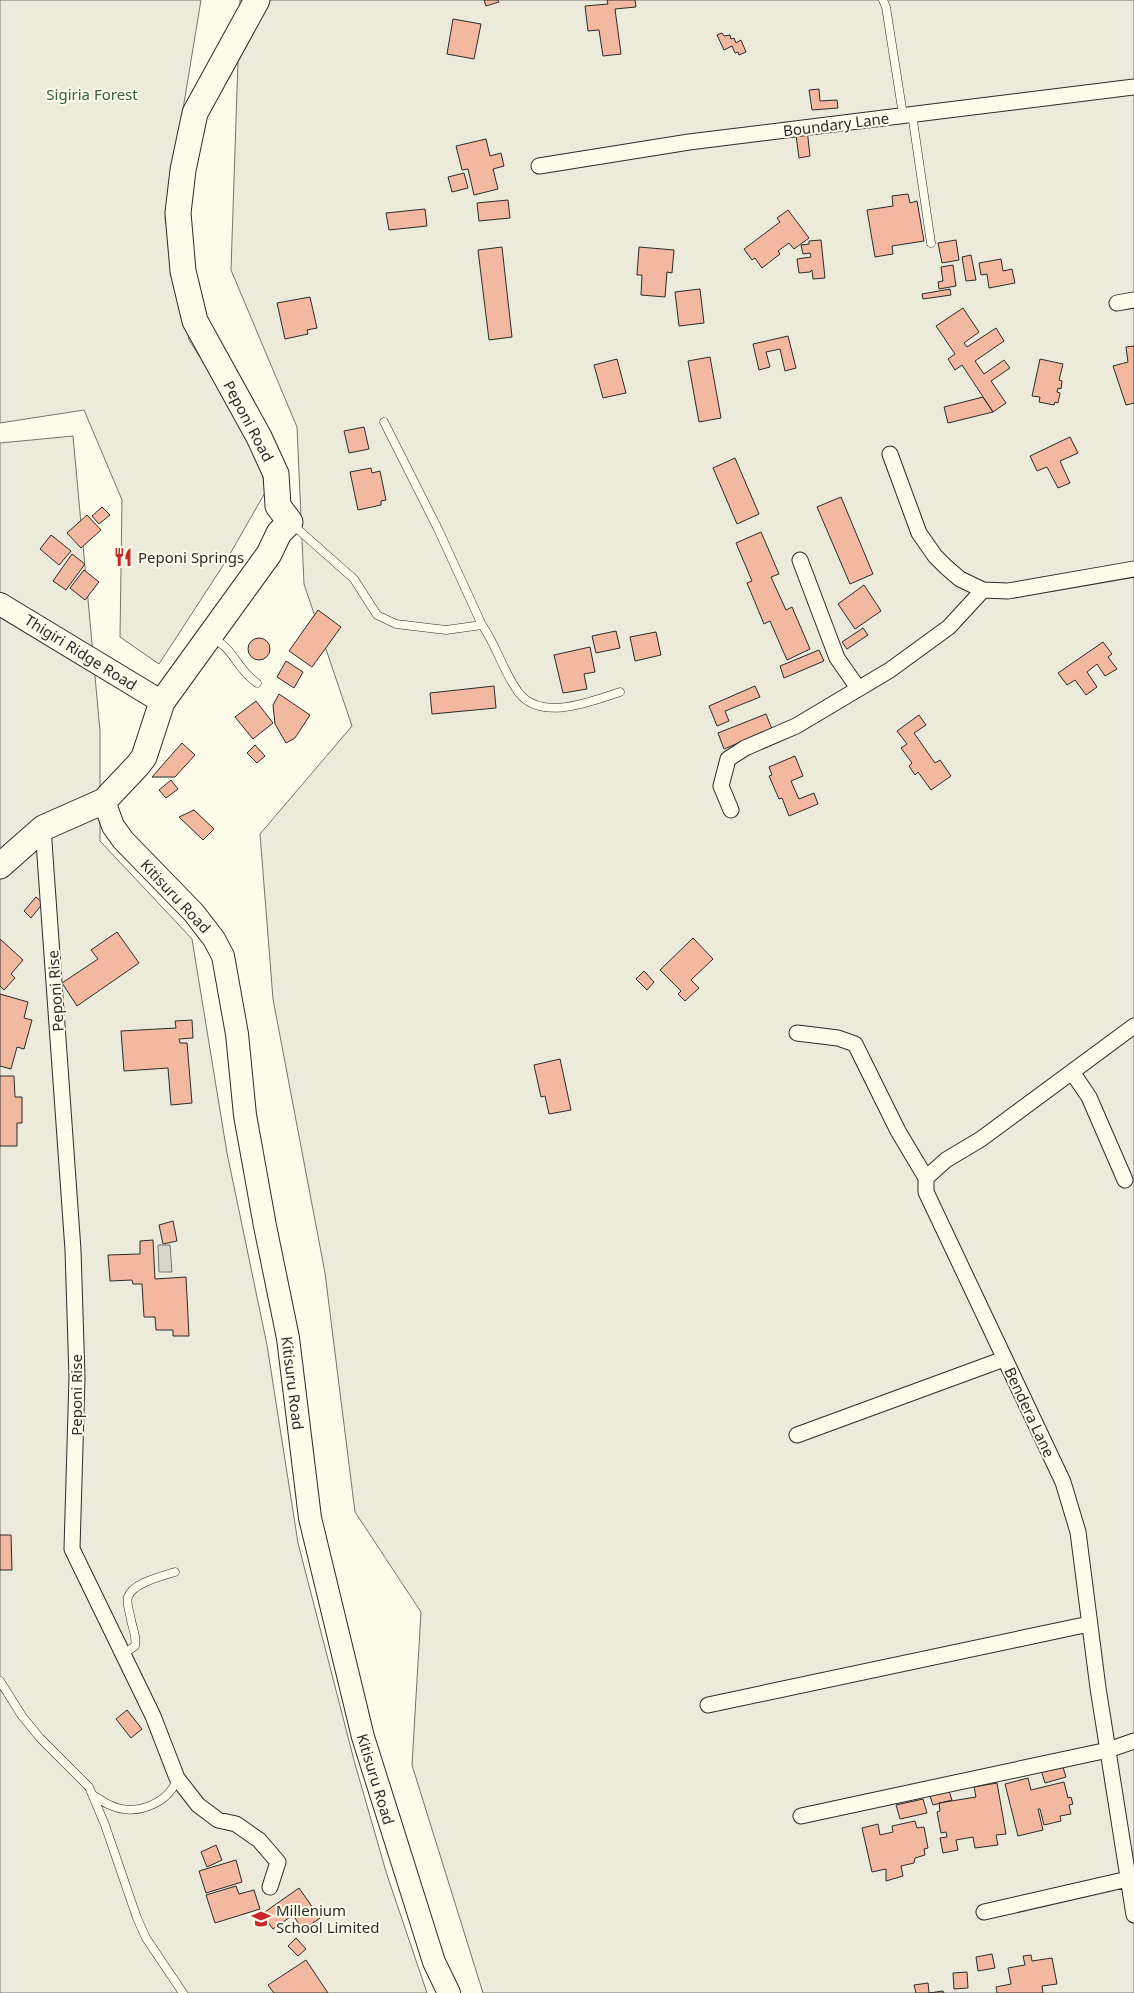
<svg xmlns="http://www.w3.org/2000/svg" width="1134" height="1993" viewBox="0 0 1134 1993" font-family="'Noto Sans',sans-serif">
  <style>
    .green { fill: #ecebdb; stroke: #74746e }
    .water { fill: #d8d7c9; stroke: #74746e }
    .building { fill: #f2b8a0; stroke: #2b2b2b }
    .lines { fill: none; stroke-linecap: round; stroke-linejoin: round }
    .lane-casing { stroke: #2b2b2b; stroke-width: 9 }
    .street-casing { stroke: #2b2b2b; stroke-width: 17 }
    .secondary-casing { stroke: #2b2b2b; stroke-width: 24 }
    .primary-casing { stroke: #2b2b2b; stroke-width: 27 }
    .lane { stroke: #fdfbea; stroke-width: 8 }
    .street { stroke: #fdfbea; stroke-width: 15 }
    .secondary { stroke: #fdfbea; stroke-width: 22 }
    .primary { stroke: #fdfbea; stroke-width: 25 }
    .labels { text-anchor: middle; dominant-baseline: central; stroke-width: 4; stroke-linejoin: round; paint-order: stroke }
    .park-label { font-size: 15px; fill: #34623c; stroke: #fdfbea }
    .street-label { font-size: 15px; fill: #2b2b2b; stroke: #fdfbea }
    .poi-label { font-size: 15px; fill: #2b2b2b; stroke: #fdfbea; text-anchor: start }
  </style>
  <rect width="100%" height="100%" fill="#fdfbea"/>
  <path class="green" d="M0,0H201L165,218L189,340L255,443L266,491L226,561L159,664L120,637L122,500L84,410L0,423Z
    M240,0H1134V1993H483L412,1765L421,1612L355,1512L325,1273L273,999L260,834L352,726L304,584L297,427L231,270Z
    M73,436L100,731V841L192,939L227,1153L267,1345L298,1543L355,1764L387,1875L427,1993H0V443Z"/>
  <path class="water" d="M158,1245H170L172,1272H159Z"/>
  <path class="building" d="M484,0H498L499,2L486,6Z
    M607,0H635L636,7L615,9L621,54L603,56L599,30L588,31L585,6L608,4Z
    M453,19L481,24L474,59L447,54Z
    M722,33L724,36L730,35L731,39L734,38L736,43L741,40L746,52L739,55L738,52L735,53L732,46L724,50L717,35Z
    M819,89L820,101L837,100L838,108L812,110L809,90Z
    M807,129L810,156L799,158L796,135Z
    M486,139L490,156L501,153L504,166L493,169L498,189L474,195L468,169L462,170L456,146Z
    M464,173L468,188L452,192L448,177Z
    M908,194L910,203L917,201L924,241L892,246L893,254L875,257L867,210L893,206L892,196Z
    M508,200L510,218L479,221L477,203Z
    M425,209L427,226L389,230L386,213Z
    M788,210L809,238L794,249L789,243L778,251L780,254L762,268L755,258L752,260L744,249L780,222L777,218Z
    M821,240L825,278L813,279L812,270L810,272L799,273L797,259L811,257L810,253L803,254L801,245L809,244V241Z
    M956,240L959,260L942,263L938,243Z
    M502,247L512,337L489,340L478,250Z
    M639,247L674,250L672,273L667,272L665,297L641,295L642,275H637Z
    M971,255L976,280L966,281L962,257Z
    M1001,259L1003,271L1012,269L1015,283L989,288L987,274L981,275L979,263Z
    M953,265L956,286L939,289L938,282L943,281L941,267Z
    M700,289L704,323L679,326L675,292Z
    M950,289L951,295L923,299L922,294Z
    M310,297L317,328L307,330L308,334L285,339L277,303Z
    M963,308L979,332L964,343L967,347L996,328L1004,341L975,361L984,374L1004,360L1010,368L991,381L1006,403L993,412L962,365L955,370L948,359L955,354L936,326Z
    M788,336L796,368L785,371L780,349L766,352L770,367L759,370L753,344Z
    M1134,346V403L1126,405L1113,366L1128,362L1126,347Z
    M710,357L721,418L699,422L688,361Z
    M617,359L626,393L603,398L594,365Z
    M1040,359L1063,364L1059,380L1062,381L1061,389L1058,388L1057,392L1060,393L1058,403L1055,402L1054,405L1039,402L1040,397L1032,396Z
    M983,397L993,412L948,423L944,407Z
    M364,427L369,449L349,453L344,431Z
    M1070,437L1078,453L1060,461L1070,483L1058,488L1047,467L1037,471L1030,456Z
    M735,458L759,514L737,524L713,468Z
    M371,468L372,473L380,471L386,500L381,501V505L358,510L350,472Z
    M841,497L873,574L850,584L817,507Z
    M102,507L110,515L99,524L92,516Z
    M87,515L101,530L81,548L67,533Z
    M761,532L779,574L771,577L786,610L792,607L810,649L787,660L770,621L764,624L747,583L752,581L736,543Z
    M51,535L71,551L59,565L40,549Z
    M72,554L85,564L66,590L53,581Z
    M84,570L99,582L85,600L70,588Z
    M864,585L881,611L855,629L838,604Z
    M318,610L341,627L312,667L289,651Z
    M863,628L868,635L847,649L842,642Z
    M616,631L620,648L596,653L592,636Z
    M656,632L661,655L635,661L630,637Z
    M248 649a11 11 0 1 1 22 0a11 11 0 1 1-22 0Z
    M1103,642L1112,654L1108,657L1117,669L1105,676L1097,664L1087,672L1097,687L1086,695L1075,680L1067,685L1058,673Z
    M590,647L595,672L584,674L587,689L563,693L554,655Z
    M819,650L824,661L784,678L780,666Z
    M286,661L303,672L294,688L277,677Z
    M494,686L496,708L432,714L430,693Z
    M755,686L760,697L725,711L729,721L717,726L709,706Z
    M279,694L310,715L295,738L286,743L275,724L273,705Z
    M256,701L273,723L253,739L235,717Z
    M766,714L772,729L724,749L718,733Z
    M919,715L926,725L914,733L935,763L940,760L951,776L931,790L918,772L915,775L909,766L912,763L901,748L907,744L897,731Z
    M182,743L195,755L175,777H152Z
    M255,745L265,756L257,763L247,753Z
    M795,756L803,776L791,781L799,799L814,793L818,804L789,816L782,798L779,799L769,776L772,775L769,767Z
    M171,780L178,789L166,798L159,790Z
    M194,810L214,829L203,840L179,817Z
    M36,897L43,903L31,918L24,911Z
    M117,932L139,963L77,1006L62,983L98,959L91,950Z
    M693,938L713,959L691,980L699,988L685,1001L678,994L681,991L660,970Z
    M0,939L23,960L11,974L15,978L4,990L0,986Z
    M644,971L654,982L647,990L636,979Z
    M0,994L28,1002L24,1018L32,1020L24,1049L17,1047L11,1069L0,1066Z
    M192,1020L193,1038L179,1039L180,1043H187L192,1103L171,1105L168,1068L124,1071L121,1031L176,1028L175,1021Z
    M560,1059L571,1110L549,1114L545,1096L541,1097L534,1065Z
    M0,1076H14L15,1097H22V1123H17V1146H0Z
    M173,1221L177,1241L163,1244L159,1225Z
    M153,1240L155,1279L186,1277L189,1336H173V1330H156L155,1317H144L142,1284H133L132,1280L110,1281L108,1255L140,1254V1241Z
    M0,1535H11L12,1570H0Z
    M127,1710L142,1729L131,1738L116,1719Z
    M1062,1764L1066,1777L1045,1783L1041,1770Z
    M1028,1778L1031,1790L1064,1782L1068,1798L1071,1797L1073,1804L1069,1805L1071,1814L1060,1816L1061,1821L1044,1825L1040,1809H1038L1043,1830L1018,1836L1005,1784Z
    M997,1783L1006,1834L996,1835L998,1845L975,1848L973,1837L956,1840L958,1850L943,1853L940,1838L947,1837L946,1832L941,1833L937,1812L940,1811L939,1803L976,1797L974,1787Z
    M948,1788L952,1800L933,1805L929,1793Z
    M923,1799L927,1813L900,1819L896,1805Z
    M915,1821L917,1828L924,1827L928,1848L924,1849L925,1855L915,1858L914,1863L901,1866L903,1876L886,1881V1869L872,1872L862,1828L878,1824L880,1835L893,1832L892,1826Z
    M216,1845L222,1860L207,1867L201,1852Z
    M236,1860L242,1882L206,1893L199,1871Z
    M236,1886L239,1894L254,1890L260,1909L215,1923L206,1895Z
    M299,1888L320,1918L303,1930L293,1915L273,1929L262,1914Z
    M296,1938L306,1949L298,1956L288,1946Z
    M992,1954L995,1968L978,1971L976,1957Z
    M1031,1955L1032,1961L1052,1958L1057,1984L1042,1986L1043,1993H997L996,1987L1011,1984L1008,1968L1025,1965L1023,1956Z
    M306,1960L328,1993H274L268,1985Z
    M967,1972L968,1988L954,1989L953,1973Z
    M928,1983L929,1993L943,1991L944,1993H916L914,1985Z"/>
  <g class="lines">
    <g class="lane-casing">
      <path id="lane" d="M883,0L886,7L903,115
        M912,114L931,243
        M384,422L438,529L482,625
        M293,525L354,579L377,615L396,624L446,630L482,625C497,646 503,672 519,693C542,722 592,701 620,692
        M212,638C234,648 237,670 257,683
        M122,1655L135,1646C137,1636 133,1630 131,1620C130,1613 126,1603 128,1597C132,1583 163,1576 175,1572
        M0,1681L22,1716L40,1738L89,1787L105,1825L137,1918L146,1938L183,1993
        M93,1795C99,1798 104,1803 110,1805C135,1817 168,1804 177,1779"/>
    </g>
    <g class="street-casing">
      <path id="street" d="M539,166L689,142L1134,87
        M1117,303L1134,300
        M890,454L919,533L935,556L946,567L960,579L983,590L1008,591L1134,569
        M800,560L837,658L858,688
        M731,810L721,786L728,759L745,748L796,726L890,670L949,627L983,590
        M43,828L73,1250L77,1377L72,1549L153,1716L177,1778L198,1805L218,1820L236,1824L259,1840L278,1862L270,1887
        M1134,1026L981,1139L946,1160L926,1178V1192L1063,1482L1078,1532L1098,1688L1134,1915
        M797,1033L838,1038L855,1044L898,1131L926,1178
        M1072,1072L1089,1097L1125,1180
        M797,1435L1004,1359
        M708,1705L1089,1624
        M801,1816L1108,1750L1134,1741
        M984,1912L1128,1879"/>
    </g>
    <g class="secondary-casing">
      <path id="secondary" d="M0,604L162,702
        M104,801L113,826L123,840L194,913L214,939L223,956L237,1034L245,1115L265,1226L288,1338L310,1518L363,1737L434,1962L449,1993"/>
    </g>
    <g class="primary-casing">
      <path id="primary" d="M0,866L43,828L104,801L138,765L144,757L162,702L269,554L279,533L290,522L278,506L276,474L259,437L195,321L183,271L178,213L183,170L195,113L257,0"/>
    </g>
    <use href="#lane" class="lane"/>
    <use href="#street" class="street"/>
    <use href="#secondary" class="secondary"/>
    <use href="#primary" class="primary"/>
  </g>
  <defs>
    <g id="restaurant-bare" transform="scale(1.5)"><path d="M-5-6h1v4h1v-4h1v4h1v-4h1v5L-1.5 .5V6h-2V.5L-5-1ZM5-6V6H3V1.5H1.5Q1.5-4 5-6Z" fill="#c62828" stroke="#fdfbea" stroke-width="2.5" paint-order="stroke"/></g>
    <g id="school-bare" transform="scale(1.5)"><path d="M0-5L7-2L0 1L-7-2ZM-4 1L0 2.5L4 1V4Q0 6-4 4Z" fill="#c62828" stroke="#fdfbea" stroke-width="2.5" paint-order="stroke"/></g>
  </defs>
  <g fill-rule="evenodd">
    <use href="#restaurant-bare" x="123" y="557"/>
    <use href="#school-bare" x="261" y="1919"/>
  </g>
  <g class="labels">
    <g class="park-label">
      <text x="92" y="94">Sigiria Forest</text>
    </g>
    <g class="street-label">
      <text transform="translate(836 124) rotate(-7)">Boundary Lane</text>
      <text transform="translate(249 421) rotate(62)">Peponi Road</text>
      <text transform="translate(81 652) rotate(32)">Thigiri Ridge Road</text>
      <text transform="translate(176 896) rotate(47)">Kitisuru Road</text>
      <text transform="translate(55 991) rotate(-94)">Peponi Rise</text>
      <text transform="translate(293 1383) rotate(83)">Kitisuru Road</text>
      <text transform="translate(76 1395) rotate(-90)">Peponi Rise</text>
      <text transform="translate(1030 1412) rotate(65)">Bendera Lane</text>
      <text transform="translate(376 1779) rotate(73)">Kitisuru Road</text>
    </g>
    <g class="poi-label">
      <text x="138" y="557">Peponi Springs</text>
      <text x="276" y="1910">Millenium<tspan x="276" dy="17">School Limited</tspan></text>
    </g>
  </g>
</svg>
